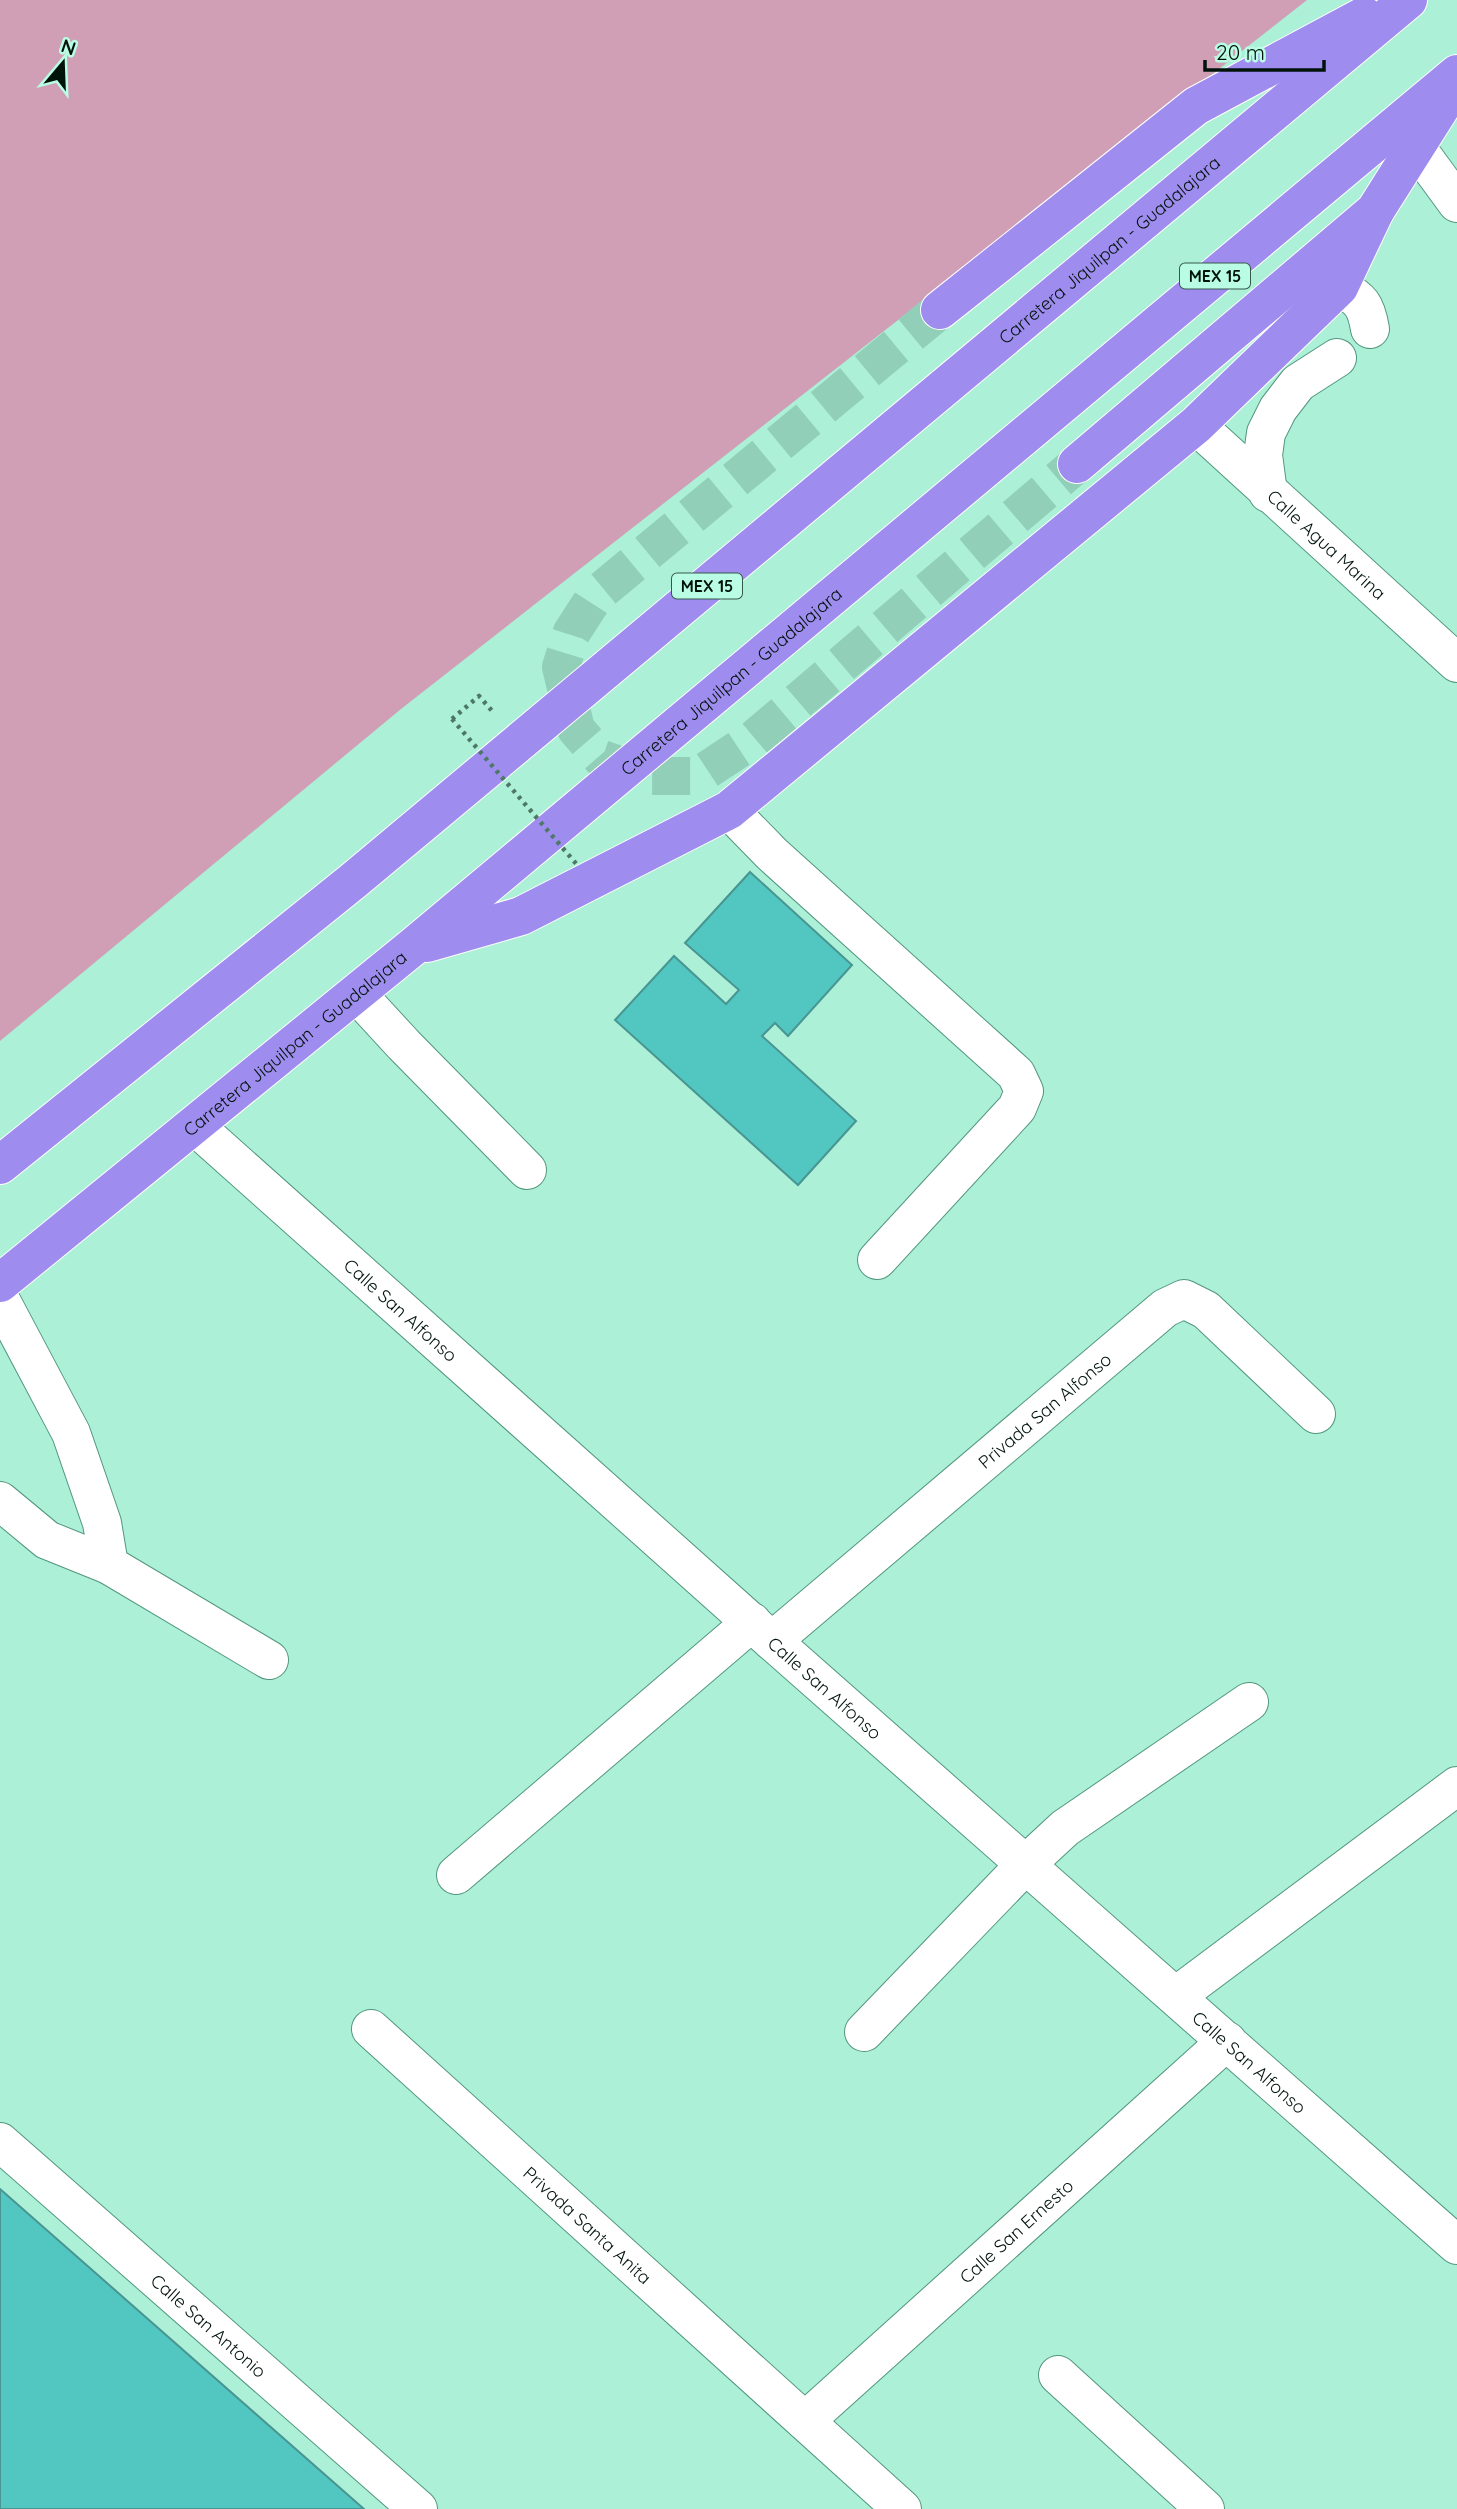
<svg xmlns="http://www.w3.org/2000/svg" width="1457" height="2509" viewBox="0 0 1457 2509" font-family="Quicksand,sans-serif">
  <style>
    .green { fill: #d09fb5 }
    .building { fill: #52c6c0; stroke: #489591; stroke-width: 2 }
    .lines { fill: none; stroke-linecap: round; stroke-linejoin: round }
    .highway-tunnel { stroke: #91cfb8; stroke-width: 38; stroke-dasharray: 38 19; stroke-linecap: butt }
    .minor-casing { stroke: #539680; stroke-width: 40 }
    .highway-casing { stroke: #fff; stroke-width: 40 }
    .path { stroke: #4d7767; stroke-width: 4.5; stroke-dasharray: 3.5 5; stroke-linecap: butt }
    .minor { stroke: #fff; stroke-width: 38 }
    .highway { stroke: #9e8cef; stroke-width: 38 }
    .path-bridge { stroke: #4d7767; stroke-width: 4.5; stroke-dasharray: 3.5 5; stroke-linecap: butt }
    .labels { text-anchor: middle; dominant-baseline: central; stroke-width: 5; stroke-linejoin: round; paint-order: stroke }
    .shield { fill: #b8fde4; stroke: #37594c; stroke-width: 2 }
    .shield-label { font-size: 16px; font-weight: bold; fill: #00130b }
    .street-label { font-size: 18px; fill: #00130b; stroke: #b8fde4 }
  </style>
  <rect width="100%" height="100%" fill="#abf0d7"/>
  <path class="green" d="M0,0H1307L401,709L0,1041Z"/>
  <path class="building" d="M750,872L852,965L788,1036L775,1023L762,1036L856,1121L798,1185L615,1020L674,956L726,1004L739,990L685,943Z
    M0,2189L364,2509H0Z"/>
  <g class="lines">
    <path class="highway-tunnel" d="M940,310L596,595L572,632L561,667L576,729L602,759L651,776H698L754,739L1077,464"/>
    <g class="minor-casing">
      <g id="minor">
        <path d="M1416,147L1457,203"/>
        <path d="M1339,287C1361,299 1366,305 1370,329"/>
        <path id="s1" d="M1196,425L1457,663"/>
        <path d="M1268,493L1263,455L1266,433L1278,409L1298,383L1337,358"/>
        <path d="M729,810L772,854L1016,1074L1024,1091L1017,1108L877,1260"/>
        <path d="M357,994L404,1045L527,1170"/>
        <path id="s2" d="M195,1126L772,1641L1457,2245"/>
        <path d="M0,1299L71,1433L102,1523L109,1565"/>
        <path d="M0,1501L47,1540L109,1565L269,1660"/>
        <path id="s3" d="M772,1641L1165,1308L1184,1299L1206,1310L1316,1414"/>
        <path d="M456,1875L752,1622"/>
        <path d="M1176,1996L1457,1786"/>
        <path id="s4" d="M371,2029L902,2509"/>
        <path d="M864,2032L1025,1865L1065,1828L1249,1702"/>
        <path id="s5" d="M0,2142L418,2509"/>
        <path d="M1058,2375L1205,2509"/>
        <path id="s6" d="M805,2421L1227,2041"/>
      </g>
    </g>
    <g class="highway-casing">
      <g id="highway">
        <path d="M940,310L1196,106L1364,16"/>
        <path d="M1077,464L1375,211L1449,94"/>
        <path d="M427,943L521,916L729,810L1196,425L1339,287L1375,211"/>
        <path id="s7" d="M0,1165L353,881L1408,0"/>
        <path id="s8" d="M0,1283L414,946L1457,74"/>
      </g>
    </g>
    <path class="path" d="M452,719L479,696L493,712"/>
    <use href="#minor" class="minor"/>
    <use href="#highway" class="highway"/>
    <path class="path-bridge" d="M452,719L579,867"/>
  </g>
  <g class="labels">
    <g class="shield">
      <rect x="1180" y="263.5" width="70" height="25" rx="5"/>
      <rect x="672" y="573.5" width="70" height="25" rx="5"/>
    </g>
    <g class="shield-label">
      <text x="1215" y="276">MEX 15</text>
      <text x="707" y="586">MEX 15</text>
    </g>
    <g class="street-label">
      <text stroke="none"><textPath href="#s7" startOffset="1438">Carretera Jiquilpan - Guadalajara</textPath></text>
      <text stroke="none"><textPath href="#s1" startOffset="177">Calle Agua Marina</textPath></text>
      <text stroke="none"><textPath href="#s8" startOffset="947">Carretera Jiquilpan - Guadalajara</textPath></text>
      <text stroke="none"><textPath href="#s8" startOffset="380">Carretera Jiquilpan - Guadalajara</textPath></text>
      <text stroke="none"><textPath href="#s2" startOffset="276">Calle San Alfonso</textPath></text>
      <text stroke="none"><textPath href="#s3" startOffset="357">Privada San Alfonso</textPath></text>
      <text stroke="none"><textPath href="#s2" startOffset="844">Calle San Alfonso</textPath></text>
      <text stroke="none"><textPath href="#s2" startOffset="1410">Calle San Alfonso</textPath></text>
      <text stroke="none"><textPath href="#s4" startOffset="292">Privada Santa Anita</textPath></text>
      <text stroke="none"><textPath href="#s6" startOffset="284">Calle San Ernesto</textPath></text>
      <text stroke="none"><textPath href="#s5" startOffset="278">Calle San Antonio</textPath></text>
    </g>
  </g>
  <g transform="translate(63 63) rotate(19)" stroke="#b8fde4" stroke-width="5" paint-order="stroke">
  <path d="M0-5L12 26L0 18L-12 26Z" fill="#00130b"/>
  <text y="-10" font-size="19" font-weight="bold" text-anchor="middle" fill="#00130b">N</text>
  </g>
  <path d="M1205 60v10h119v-10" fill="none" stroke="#00130b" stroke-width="3.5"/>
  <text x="1216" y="60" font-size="21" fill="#00130b" stroke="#b8fde4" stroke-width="5" paint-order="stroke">20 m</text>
</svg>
